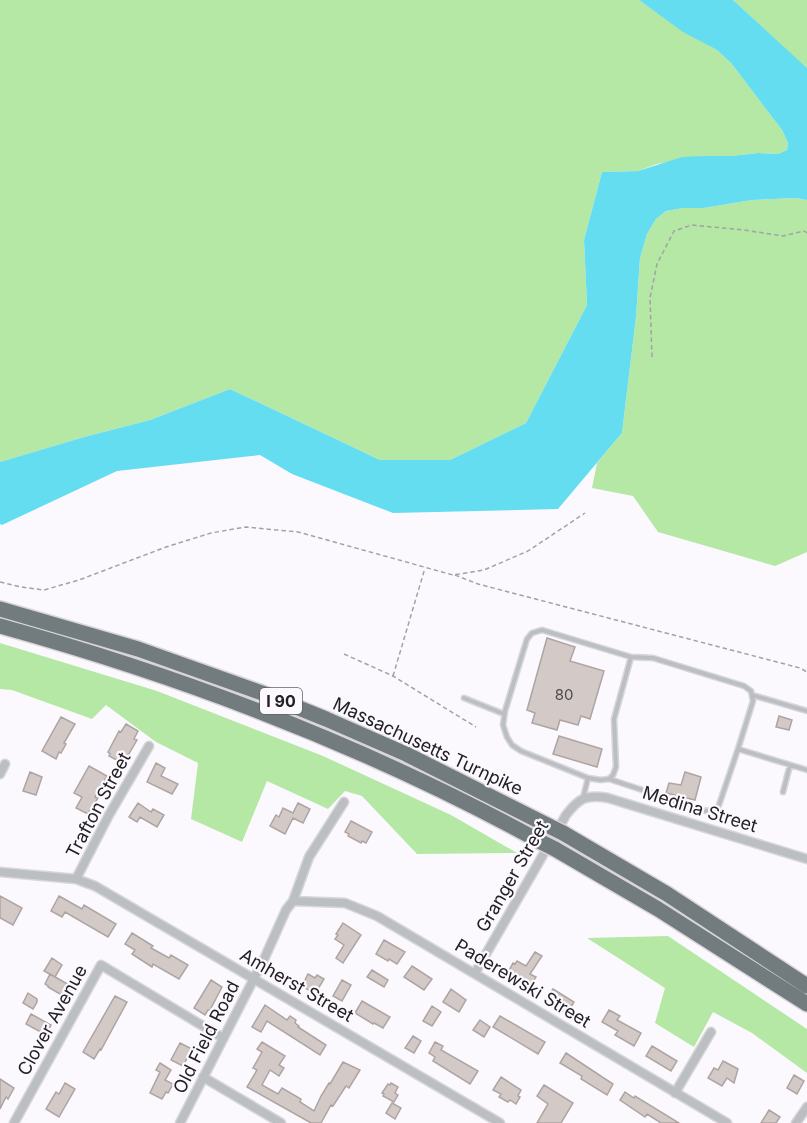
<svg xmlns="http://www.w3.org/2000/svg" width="807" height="1123" viewBox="0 0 807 1123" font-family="Inter,sans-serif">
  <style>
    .green { fill: #b4e8a4 }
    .water { fill: #65ddf0 }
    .building { fill: #d3c9c6; stroke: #aea4a2; stroke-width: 1.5 }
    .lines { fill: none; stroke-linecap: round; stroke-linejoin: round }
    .service-casing { stroke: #d9d6db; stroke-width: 7 }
    .minor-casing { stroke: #d9d6db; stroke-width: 11 }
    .motorway-casing { stroke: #d9d6db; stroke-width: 18 }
    .path { stroke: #a4a1a6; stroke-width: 1.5; stroke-dasharray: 4.5 3; stroke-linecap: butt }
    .service { stroke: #bbbfc1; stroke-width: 4 }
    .minor { stroke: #bbbfc1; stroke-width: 8 }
    .motorway { stroke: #727c7f; stroke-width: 15 }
    .motorway-bridge-casing { stroke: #d9d6db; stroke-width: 18; stroke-linecap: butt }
    .motorway-bridge { stroke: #727c7f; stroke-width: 15 }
    .labels { text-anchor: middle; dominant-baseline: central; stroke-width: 4.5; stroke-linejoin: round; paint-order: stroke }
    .number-label { font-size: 15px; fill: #4e4a4c }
    .shield { fill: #fcf9fe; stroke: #636165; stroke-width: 1.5 }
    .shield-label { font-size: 16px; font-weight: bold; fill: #222023 }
    .street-label { font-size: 18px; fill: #222023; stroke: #fcf9fe }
  </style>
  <rect width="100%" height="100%" fill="#fcf9fe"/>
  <path class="green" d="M0,0H639L683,31L717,50L731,63L782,130L788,143L787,150L778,154L758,153L731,156H703L657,164L638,171L602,172L584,240L587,305L526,423L450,460H380L230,389L150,420L84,437L0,462Z
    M733,0H807V68L796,59Z
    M796,198L807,200V552L775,566L658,532L633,496L592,488L597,463L622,433L636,317L640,258L647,234L656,219L666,211L683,208H704L752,200Z
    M0,643L157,691L323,756L451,815L517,853L417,854L362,796L345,791L328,809L267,781L242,842L191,819L198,763L156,742L106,705L92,719L12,690L0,689Z
    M668,936L807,1029V1073L752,1033L713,1012L694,1047L655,1023L665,988L587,938Z"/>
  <path class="water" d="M639,0H733L807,68V200L796,198L752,200L704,208H683L666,211L656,219L647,234L640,258L636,317L622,433L558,509L393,513L292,474L260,455L117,471L2,525L0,524V462L84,437L150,420L230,389L380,460H450L526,423L587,305L584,240L602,172L638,171L682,157L703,156H731L758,153L778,154L787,150L788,143L782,130L731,63L717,50L683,32Z"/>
  <path class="building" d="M547,638L575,647L570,661L604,671L590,719L581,716L578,725L560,720L557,730L532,723L535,713L527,710Z
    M779,716L792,720L789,730L776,727Z
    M61,717L75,724L64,743L66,744L61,753L59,752L56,759L42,751Z
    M126,724L138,731L134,739L137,740L133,747L124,762L121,761L120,762L109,756L110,754L108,752L119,731L121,732Z
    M559,736L602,749L597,767L553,754Z
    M156,763L165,768L161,776L178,784L172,794L147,782Z
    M89,766L107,776L95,797L98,798L88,814L76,808L82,797L74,793Z
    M30,772L42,777L36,795L23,791Z
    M685,772L701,777L695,800L666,793L669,783L681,785Z
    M138,803L151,812L153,809L164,815L157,827L140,817L137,822L129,817Z
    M298,803L310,809L303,823L293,818L285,834L270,826L276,815L279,817L283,808L293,813Z
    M351,821L372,832L366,843L362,841L361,843L348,836L349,834L345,832Z
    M0,896L22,908L13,925L0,918Z
    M59,896L82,909L84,905L116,924L108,937L65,912L62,917L51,911Z
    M343,923L361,935L343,963L336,958L344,945L335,939L338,935L336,934Z
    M132,933L153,946L151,948L169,958L171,955L188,965L179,979L153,964L152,967L132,954L135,950L125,944Z
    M384,940L405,952L397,964L389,959L388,961L376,954Z
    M535,952L542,956L530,974L536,977L529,988L507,974L513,963L515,964L517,961L526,966Z
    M52,958L62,965L55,977L44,971Z
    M412,966L432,979L424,990L404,977Z
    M372,970L388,980L384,987L367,977Z
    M50,974L71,986L65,997L48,987V986L45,984Z
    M308,974L315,978L317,975L324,979L315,994L302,986Z
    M211,980L222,987L210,1010H208L205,1015L194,1008Z
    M342,980L351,985L342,1001L333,996Z
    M451,989L466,1000L459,1012L443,1002Z
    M553,989L574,1002L567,1014L545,1001Z
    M28,993L37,999V1002L33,1009L23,1003Z
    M115,996L127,1002L101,1050L100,1049L94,1059L83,1052Z
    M362,1001L390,1017L383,1028L374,1023L373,1024L355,1013Z
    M265,1005L287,1020L290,1016L296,1020L295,1023L299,1026L298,1027L326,1045L320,1055L267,1021L261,1032L252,1027Z
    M432,1006L441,1012L432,1026L423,1021Z
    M609,1010L620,1016L617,1020L641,1033L634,1046L615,1035L618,1031L602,1022Z
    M31,1014L51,1025L46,1035L26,1024Z
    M500,1016L545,1042L538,1054L493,1027Z
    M480,1020L490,1027L484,1037L473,1030Z
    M413,1036L421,1041L414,1053L405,1048Z
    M262,1042L285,1056L279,1065L284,1068L279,1076L270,1070L262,1085L278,1094L282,1088L301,1099L300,1102L314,1111L321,1096L329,1083L330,1084L343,1062L360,1070L349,1088L346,1086L333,1106L331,1105L321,1123H311L247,1087L257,1070L253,1068L262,1052L257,1049Z
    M435,1042L443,1046L441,1050L478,1071L470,1084L433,1061L435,1057L429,1053Z
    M180,1043L192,1049L183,1066L171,1060Z
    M652,1046L677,1061L671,1071L646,1056Z
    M566,1053L613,1084L607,1095L581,1079L582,1076L560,1063Z
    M723,1061L738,1069L734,1083L727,1078L722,1086L708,1078L714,1068L718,1070Z
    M160,1063L171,1070L165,1080L173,1084L168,1093L166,1092L162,1099L150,1093L160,1072L156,1070Z
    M794,1075L804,1081L797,1094L787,1088Z
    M501,1077L521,1090L518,1096L520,1097L516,1104L510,1100L508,1102L499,1097L501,1094L493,1090Z
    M0,1079L14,1088L8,1099L6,1097L0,1109Z
    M65,1083L75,1089L59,1117L46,1109L56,1092L59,1094Z
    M391,1083L398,1087L395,1093L398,1095L394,1102L383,1096L384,1094L382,1093L388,1084L390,1085Z
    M544,1085L573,1103L561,1123H537L548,1104L537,1096Z
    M625,1092L634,1098L635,1096L679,1123H661L647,1114L645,1117L620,1100Z
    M392,1103L401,1108L395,1119L386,1113Z
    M769,1110L780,1117L776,1123H761Z"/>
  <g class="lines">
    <g class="service-casing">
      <path id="service" d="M752,695L807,711
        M464,698L504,714
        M588,778L601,780L609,779L613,775L616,767L614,719L631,657
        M609,779L706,811L716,809L719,805L738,749L807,770
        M783,792L790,765
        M583,798L588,778L521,751L512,745L507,737L503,725L505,711L527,639L532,633L542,630L631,657L653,658L744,686L751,691L753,701L738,749"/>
    </g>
    <g class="minor-casing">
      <path id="minor" d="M0,774L5,764
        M0,872L76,879L95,886L500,1123
        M76,879L109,815L149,746
        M293,901L345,903L377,916L727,1123
        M475,973L566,815C579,798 586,794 608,798L807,859
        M203,1077L281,1123
        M675,1093L711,1032
        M14,1123L101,965L223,1038
        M180,1123L265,957L286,910L293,901L309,857L344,802
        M796,1123L807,1107"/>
    </g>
    <g class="motorway-casing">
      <path id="motorway" d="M0,609L138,649L262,693L326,719L406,754L549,826
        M0,626C188,678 370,748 541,842
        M563,833L667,894L807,986
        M555,849L658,909L807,1004"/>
    </g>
    <path class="path" d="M652,357L650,298L657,264L674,231L692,225L744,230L783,236L804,231L807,233
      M455,575L478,584L800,668L807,672
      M0,582L21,587L44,590L79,580L166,547L211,533L246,527L298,532L453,575L484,570L528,551L585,513
      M344,654L393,676L476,727
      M393,676L425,568"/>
    <use href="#service" class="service"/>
    <use href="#minor" class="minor"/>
    <use href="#motorway" class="motorway"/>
    <g class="motorway-bridge-casing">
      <path id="motorway-bridge" d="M549,826L563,833
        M541,842L555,849"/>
    </g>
    <use href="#motorway-bridge" class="motorway-bridge"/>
  </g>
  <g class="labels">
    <g class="number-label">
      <text x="564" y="694">80</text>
    </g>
    <rect class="shield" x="260" y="688" width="42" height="26" rx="4.5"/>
    <g class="shield-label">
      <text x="281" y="701">I 90</text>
    </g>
    <g class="street-label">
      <text transform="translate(428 746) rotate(25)">Massachusetts Turnpike</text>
      <text transform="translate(98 805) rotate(-62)">Trafton Street</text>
      <text transform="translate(700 809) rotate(17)">Medina Street</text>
      <text transform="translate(512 876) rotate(-60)">Granger Street</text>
      <text transform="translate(523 983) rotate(31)">Paderewski Street</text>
      <text transform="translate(297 985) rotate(30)">Amherst Street</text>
      <text transform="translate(52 1020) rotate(-61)">Clover Avenue</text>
      <text transform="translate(206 1037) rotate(-63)">Old Field Road</text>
    </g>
  </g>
</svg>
